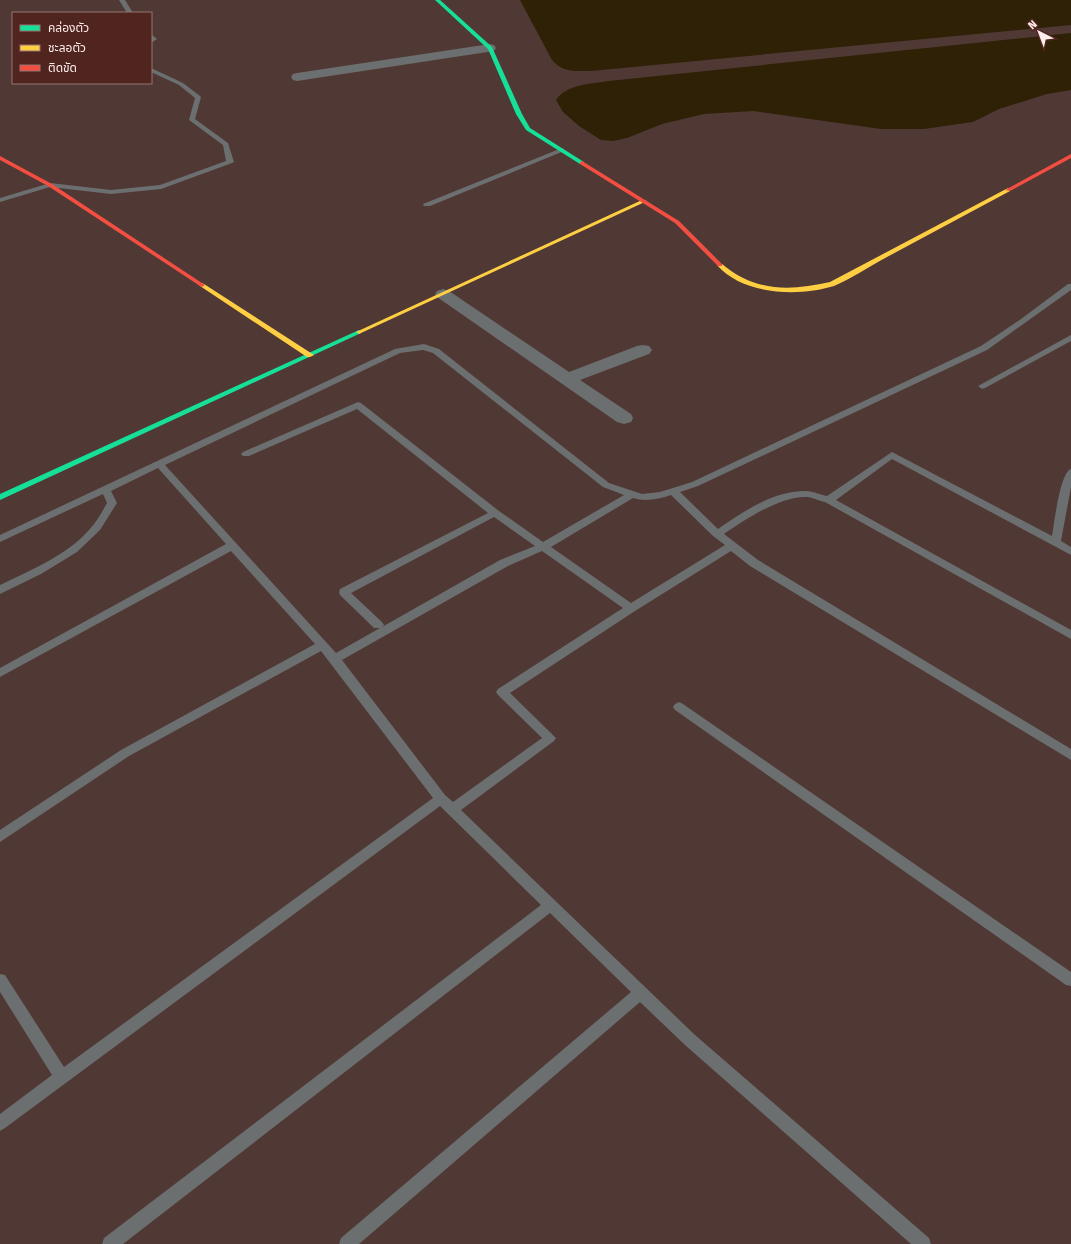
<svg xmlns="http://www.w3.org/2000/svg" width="1071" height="1244" viewBox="0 0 1071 1244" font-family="'Fira Sans','Noto Sans Thai',sans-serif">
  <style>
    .water { fill: #2e2105 }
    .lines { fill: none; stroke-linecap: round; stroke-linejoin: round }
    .lane { fill: #6c6f6f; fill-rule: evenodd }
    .street { fill: #6c6f6f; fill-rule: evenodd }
    .fast { fill: #16e098; fill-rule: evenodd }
    .slow { fill: #ffcf43; fill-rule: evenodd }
    .jam { fill: #f24e42; fill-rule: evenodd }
  </style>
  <rect width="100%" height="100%" fill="#503835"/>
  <path class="water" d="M520,0H1071V25L591,71C576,71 563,73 552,60Z
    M1071,33V90L1047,94L999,109L973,122L924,129H881L753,111L704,114L662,124L627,138L613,141L601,140L579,126L563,112L556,100C567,84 591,84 609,81Z"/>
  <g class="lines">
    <path class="lane" d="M119,0H125L133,13H127Z
      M151,34L157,39L151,43Z
      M151,68L183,83L200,96L201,97L195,119L228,143L234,162L232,163L161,189L111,194L50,187L0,202V198L50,183L111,190L160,185L226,161L223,145L189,120L195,98L179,85L151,72Z
      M562,148L564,149V151L430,206H424L423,204Z
      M1068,284H1071V290L987,350L698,486L680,492L718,529C744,511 773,491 806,491C813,491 821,495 827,496L892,452L1052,536C1054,525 1060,472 1071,469V487L1061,541L1071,547V555L892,459L836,500L1071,630V639L825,502C820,501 813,498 808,497C781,495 745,520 724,534L758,560L1071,749V760L750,566L731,551L635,611L510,693L556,738L554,741L461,810L695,1035L929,1238L931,1244H911L685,1045L640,1002L359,1244H339L341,1238L631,992L550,913L123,1244H102L104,1238L541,905L440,806L5,1128L0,1131V1114L52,1075L0,992V974L5,975L64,1067L433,798L321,651L129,756L0,842V830L121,750L315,644L231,551L0,677V668L226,544L158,468L111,491L117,503L100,530L77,552L41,574L0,594V585C33,569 71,554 94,524C99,518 103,510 107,503L103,494L0,542V535L395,349L424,344L439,349L609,483L642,494L660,492L692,482L981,346L1021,319ZM423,350L433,353L603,487L624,495L543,542L499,511L361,403L358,402L243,452L241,454L243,456H249L357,409L488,513L340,589L339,592L340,595L374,628H380L336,653L165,465L400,353ZM671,495L713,536L725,545L631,603L551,547L633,498C645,502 659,499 671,495ZM494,517L535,546L500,560L382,627L384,625L382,622L351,593ZM542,551L623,608L498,689L496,692L498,695L542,738L453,802L445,795L342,660L508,566Z
      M1071,335V341L985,388L982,389L978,386Z
      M679,702L683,704L1071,972V986L1066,985L675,710L673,707L675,704Z"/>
    <path class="street" d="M490,44L494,45L496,48L494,51L297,81L293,80L291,77L293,74L297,73Z
      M443,289L449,291L569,372L637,346L643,345L649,346L652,350L649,354L580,380L631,414L633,418L631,422L624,424L617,422L437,297L435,294L437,291Z"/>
    <path class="fast" d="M435,0H440L492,47L522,114L530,128L584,162V164H580L526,130L516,114L488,49Z
      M359,330L362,332L361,333L0,500V494Z"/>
    <path class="slow" d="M1008,188L1010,189V191C969,213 928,235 887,257C872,265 849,280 834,286C798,297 743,295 717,265L722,264C755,292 790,291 830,282Z
      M642,200L647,201L361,333L359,334L356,332Z
      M202,283L204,284L314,355L310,357H307L200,286L199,285Z"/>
    <path class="jam" d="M1071,154V158L1010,191L1005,190Z
      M0,156L52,184L205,285L202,287L200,286L48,186L0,160Z
      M582,161L679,221L722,264V266H718L675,223L580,164V162Z"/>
  </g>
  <rect x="12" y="12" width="140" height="72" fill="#502520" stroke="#967571"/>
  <rect x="20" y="25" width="20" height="6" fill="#16e098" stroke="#967571"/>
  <text x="48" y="32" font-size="12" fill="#feedea">คล่องตัว</text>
  <rect x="20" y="45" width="20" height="6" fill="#ffcf43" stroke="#967571"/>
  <text x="48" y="52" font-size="12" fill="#feedea">ชะลอตัว</text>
  <rect x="20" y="65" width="20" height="6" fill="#f24e42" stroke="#967571"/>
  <text x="48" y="72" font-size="12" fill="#feedea">ติดขัด</text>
  <g transform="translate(1039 32) rotate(318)" stroke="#502520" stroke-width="3" paint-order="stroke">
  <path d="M0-3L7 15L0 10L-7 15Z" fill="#feedea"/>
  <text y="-6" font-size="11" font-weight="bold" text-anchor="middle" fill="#feedea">N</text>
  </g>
</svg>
